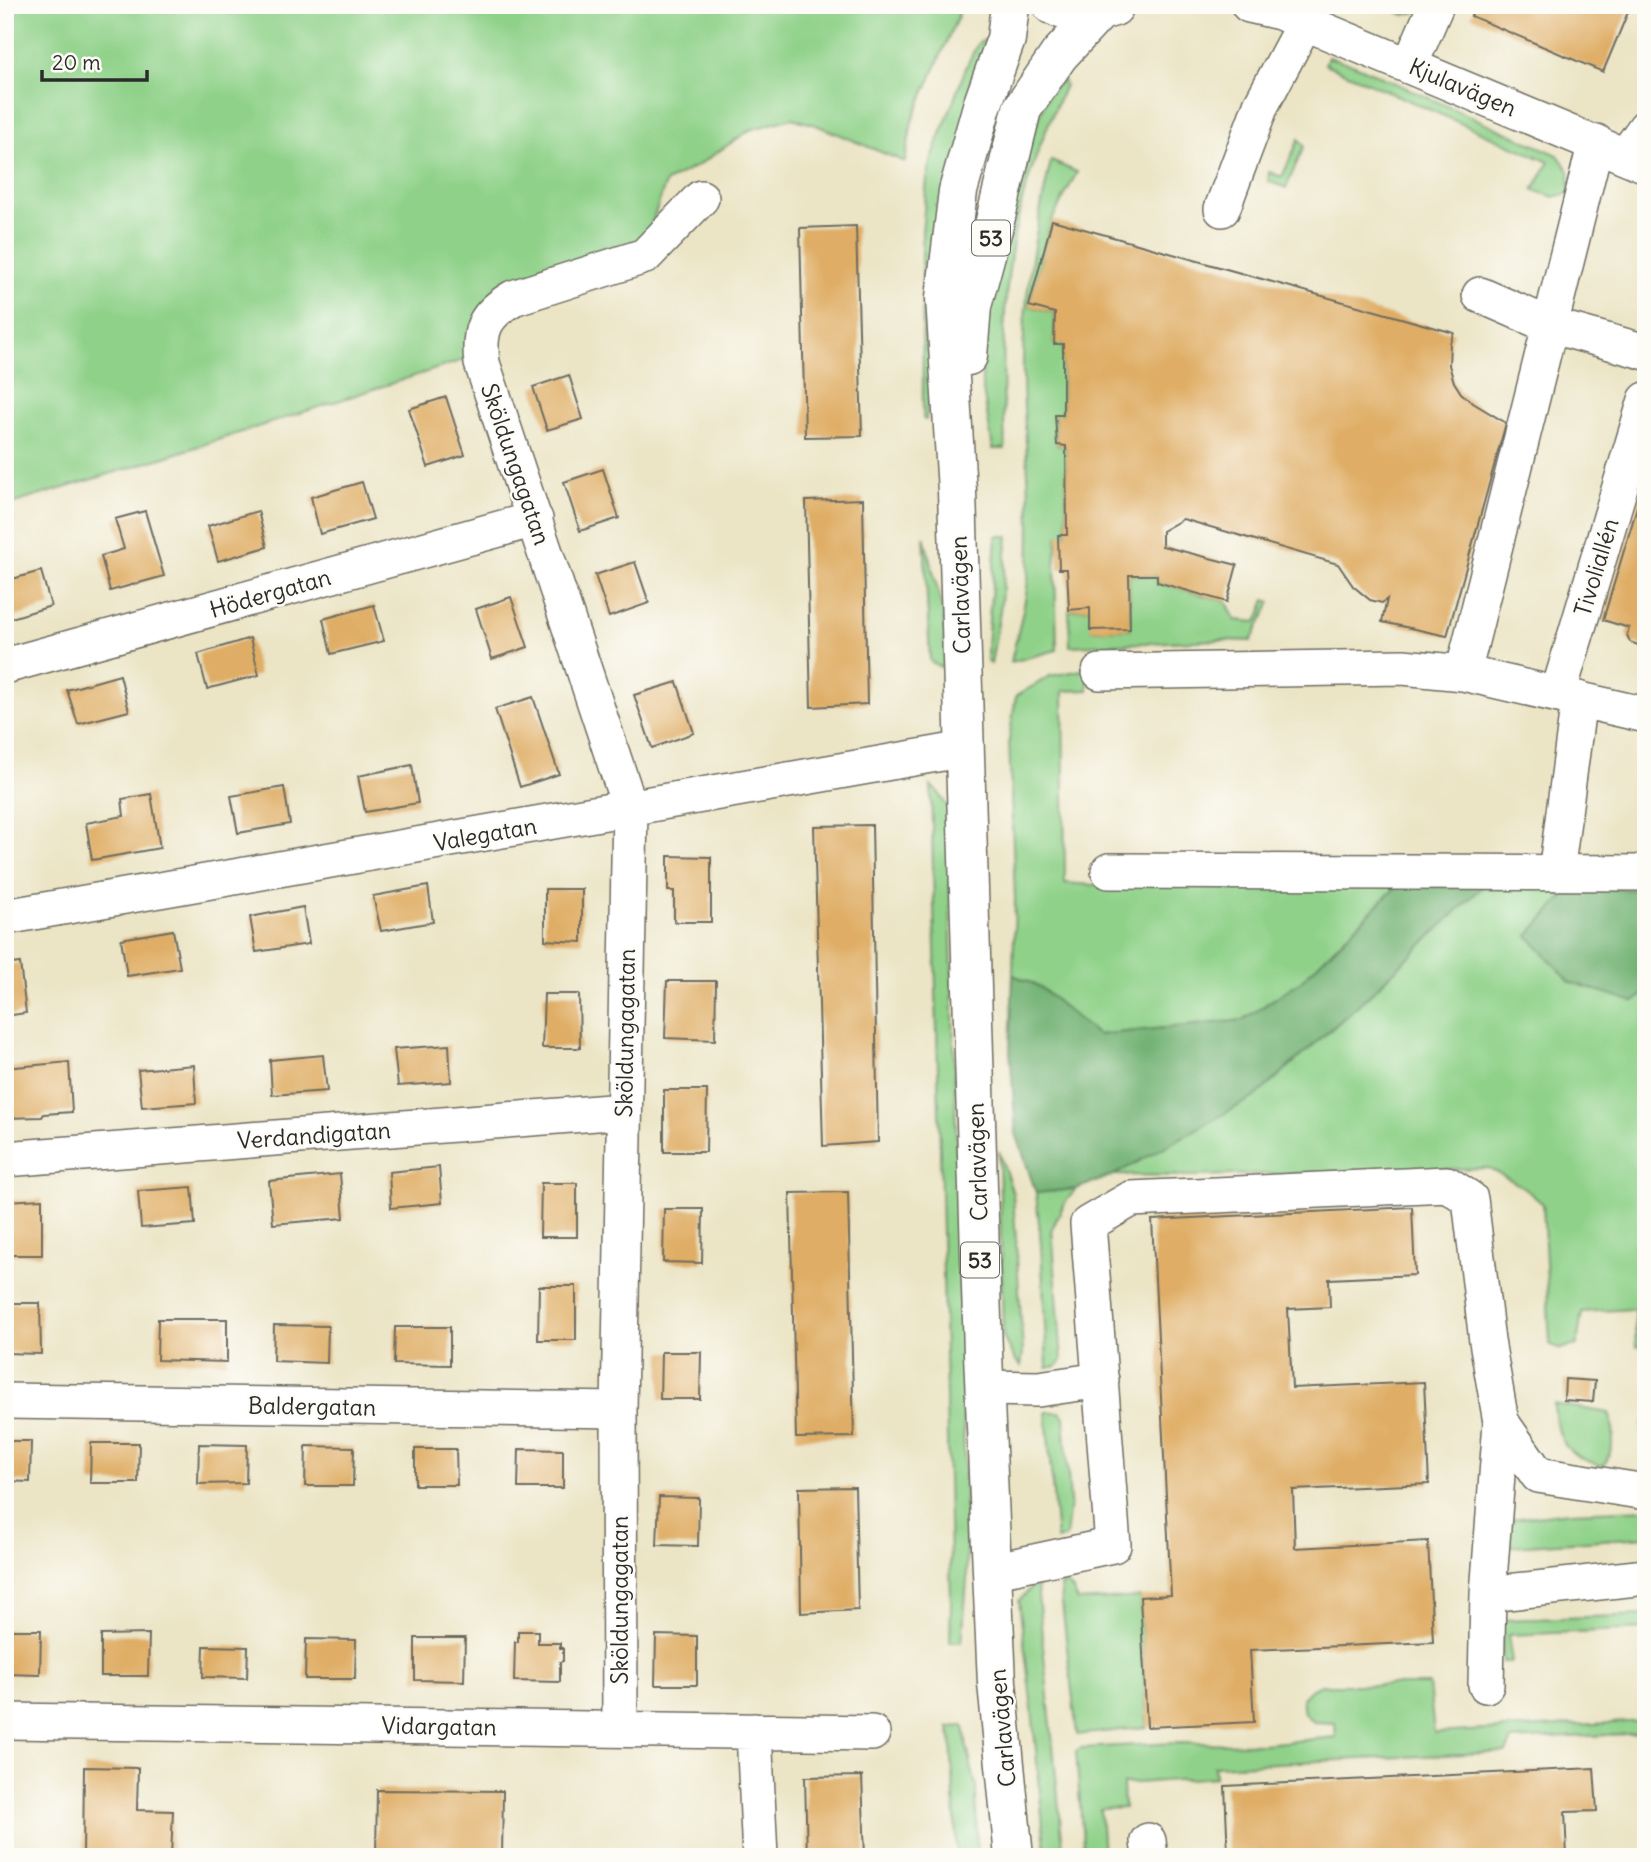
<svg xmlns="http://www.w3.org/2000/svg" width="1651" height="1862" viewBox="0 0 1651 1862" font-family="Delius,sans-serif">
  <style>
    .green { fill: #8fd189; stroke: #5d7e5a; stroke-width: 2 }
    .forest { fill: #73b375; stroke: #4f6f50; stroke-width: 2 }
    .building { fill: #dfad65 }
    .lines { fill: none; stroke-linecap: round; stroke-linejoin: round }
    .minor-casing { stroke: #6e6c61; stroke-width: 38 }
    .major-casing { stroke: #6e6c61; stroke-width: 41 }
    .minor { stroke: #fff; stroke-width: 35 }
    .major { stroke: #fff; stroke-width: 38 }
    .labels { text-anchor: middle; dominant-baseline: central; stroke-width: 5; stroke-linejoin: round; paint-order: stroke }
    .shield { fill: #fdfcf7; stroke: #6a6a68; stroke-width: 2 }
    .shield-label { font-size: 21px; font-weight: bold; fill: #2b2b2b }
    .street-label { font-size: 23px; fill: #2b2b2b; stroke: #fdfcf7 }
  </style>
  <rect width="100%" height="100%" fill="#fdfcf7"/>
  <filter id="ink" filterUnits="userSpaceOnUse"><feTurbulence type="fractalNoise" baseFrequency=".0143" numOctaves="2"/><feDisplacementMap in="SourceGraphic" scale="14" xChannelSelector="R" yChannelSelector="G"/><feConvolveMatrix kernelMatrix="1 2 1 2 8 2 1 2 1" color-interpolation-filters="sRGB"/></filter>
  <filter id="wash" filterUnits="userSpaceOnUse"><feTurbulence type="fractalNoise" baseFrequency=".00686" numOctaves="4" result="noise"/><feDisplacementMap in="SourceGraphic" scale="28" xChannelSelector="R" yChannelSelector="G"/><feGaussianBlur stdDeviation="1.57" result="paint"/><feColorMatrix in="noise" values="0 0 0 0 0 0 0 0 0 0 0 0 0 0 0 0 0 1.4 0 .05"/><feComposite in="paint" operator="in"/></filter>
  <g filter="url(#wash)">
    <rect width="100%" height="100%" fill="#ebe4c5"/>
    <path class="green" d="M5,5H960L958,16L912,121L905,162L816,125L792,118L750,130L697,166L666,182L643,249L545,278L470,358L165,457L5,506Z
      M1382,5H1420L1416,12L1404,15Z
      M985,40L995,42L937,341L926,420L923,419L922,233L927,179L932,158L967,65L978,43Z
      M1328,57L1355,65L1558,155L1569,171L1570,193L1554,197L1533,190L1549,162L1325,64Z
      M1063,80L1065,85C1046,129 1028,173 1017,221C1001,296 1002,373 1005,449H993L982,384V355L991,299L1032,136L1049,93Z
      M1299,139L1304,146L1286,188L1268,181L1269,172L1282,177Z
      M1051,161L1077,172L1052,220L1029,306L1055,313L1054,343L1063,344V415L1055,416L1057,445L1066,446L1067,535L1058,536L1055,566L1057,650L1011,662C1017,634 1026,606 1028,578C1034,511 1024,444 1023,377C1022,303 1035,232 1051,161Z
      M924,536L943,611L946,663L940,667L930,661Z
      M996,536H1008L1000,611L991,664L987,661C987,619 994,578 996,536Z
      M1129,575H1157V582L1227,602L1235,620L1257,622L1266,600L1271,602L1251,641L1220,640L1070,646L1069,610L1090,608L1091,630L1130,629Z
      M1088,669V690L1063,691L1065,883L1092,885L1135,878L1399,884L1302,980L1243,1020L1097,1035L1039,986L1013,975L1015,899L1009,740L1016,696L1050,676Z
      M931,786L938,792L948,808L967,1580L962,1642H950L951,1602Z
      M1483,886H1573L1528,936L1634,1002L1646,992V1346L1636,1347L1634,1309L1582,1312L1577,1345L1560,1349L1550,1344L1543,1204L1523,1187L1489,1168L1194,1176L1114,1175L1256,1096L1366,998Z
      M999,1151L1013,1194L1023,1352L1021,1366L1015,1360L1003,1337Z
      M1076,1189L1064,1204L1052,1229L1062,1361L1057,1366L1047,1368L1041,1244L1036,1193Z
      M1554,1404L1609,1413C1617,1432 1613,1448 1604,1466C1566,1457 1557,1442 1554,1404Z
      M1046,1412H1060L1064,1417L1070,1502L1066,1537L1057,1540Z
      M1646,1509V1537L1499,1547L1502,1531L1512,1519L1569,1512Z
      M1066,1584L1073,1590L1078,1601L1140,1597L1147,1727L1077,1735L1060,1585Z
      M1037,1585L1064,1857H1046L1032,1709L1019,1601L1030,1589Z
      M1646,1615V1629L1508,1635L1512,1662H1503L1502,1620Z
      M1320,1685H1429L1434,1733L1646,1721V1733L1512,1740L1506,1752L1214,1766L1215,1777L1123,1784L1124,1808L1100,1809L1103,1857H1084L1076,1751L1081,1748L1175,1743L1264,1744L1336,1737L1335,1723L1313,1722L1304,1713L1302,1698L1310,1690Z
      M964,1726L967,1748L976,1786L977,1857H957L951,1739L949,1727Z"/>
    <path class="forest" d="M1399,884L1483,886L1366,998L1256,1096L1114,1175L1076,1189L1036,1193L1016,1133L1010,1050L1013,975L1039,986L1097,1035L1243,1020L1302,980Z
      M1573,886L1646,890V992L1634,1002L1570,982L1528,936Z"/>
    <g id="blocks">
      <path class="building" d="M1476,5H1631L1603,72L1471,16Z
        M1052,220L1454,333L1450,343L1449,365L1454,382L1461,393L1473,403L1506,423L1447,636L1382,622L1387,599L1382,603L1370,600L1353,586L1338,564L1183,519L1162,531V546L1237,565L1227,602L1157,582V575H1129L1130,629L1090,630V608L1069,610L1067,569H1059L1058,535H1067L1066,446L1057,445L1055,415H1063V344H1054L1055,313L1029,306Z
        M856,226L862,436L805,437L800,228Z
        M569,375L583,419L547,430L533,387Z
        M446,397L465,455L428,467L409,409Z
        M603,469L619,518L580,531L564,482Z
        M1645,481L1646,482V648L1630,642L1627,635L1629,628L1603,620Z
        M362,482L373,519L320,534L311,497Z
        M863,499L867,704L811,707L806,501Z
        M145,511L164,576L110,591L101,556L124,549L115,519Z
        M258,511L267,547L218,561L208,526Z
        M635,562L649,603L609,617L595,575Z
        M41,571L51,606L5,620V581Z
        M511,597L528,647L492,659L476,609Z
        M374,605L384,641L331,654L323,619Z
        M250,638L259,675L207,689L198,654Z
        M120,675L129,711L78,724L67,690Z
        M677,682L694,733L652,748L634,695Z
        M533,697L559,774L520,787L495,709Z
        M412,765L418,803L365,812L358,776Z
        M284,787L290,824L238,833L231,796Z
        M151,794L160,848L92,860L86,823L124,816L122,799Z
        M872,825L878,1142L823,1146L814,826Z
        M668,856L711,857V922H674V891H668Z
        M428,886L433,922L381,931L373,896Z
        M545,889H582V942L545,940Z
        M303,907L309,944L256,952L250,917Z
        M173,930L180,968L127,976L121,939Z
        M20,963L26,1013L5,1016V965Z
        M667,981H716L715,1040L665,1038Z
        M544,994H579L580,1048H542Z
        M449,1045L451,1082L398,1086L394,1049Z
        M323,1055L327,1091L272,1095L270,1060Z
        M69,1062L72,1112L44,1114L42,1117L5,1118V1068Z
        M194,1065L196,1103L142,1107L138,1070Z
        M664,1090H707L706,1152H664Z
        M439,1167L442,1203L391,1208L389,1172Z
        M340,1174L344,1218L273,1224L269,1181Z
        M541,1183H577V1237H540Z
        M192,1187L195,1224L141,1228L138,1191Z
        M848,1192L854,1437L796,1438L790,1193Z
        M42,1199V1255H6V1201Z
        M1412,1207L1415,1275L1329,1279L1330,1307L1288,1309L1292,1388L1424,1382L1429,1484L1293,1490L1295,1548L1428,1541L1433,1642L1250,1650L1254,1722L1147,1727L1140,1597L1171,1595L1152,1220Z
        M664,1209H703L702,1263L663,1262Z
        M539,1286H576V1340H538Z
        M5,1303H40L41,1354L5,1353Z
        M158,1319H227V1362L157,1360Z
        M274,1325L328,1326L327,1363L273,1361Z
        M395,1327H450V1365L394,1364Z
        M661,1352H701L700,1399H660Z
        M1565,1379L1595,1381L1593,1402L1564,1400Z
        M1641,1422H1646V1439H1641Z
        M5,1441H31L30,1482L5,1481Z
        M91,1443H139L138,1483H90Z
        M199,1444L247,1445L246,1483L198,1484Z
        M306,1446L354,1447L353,1486H305Z
        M415,1449H456L457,1485H415Z
        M519,1449L563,1450V1488H518Z
        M855,1487L858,1610L801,1613L799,1488Z
        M659,1497L699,1498L698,1546L657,1545Z
        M5,1630H41L40,1675L5,1674Z
        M518,1631H538V1643H560V1648H563V1661L560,1662V1682L514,1681L515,1642H518Z
        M149,1634L148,1676H101V1635Z
        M656,1635L697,1636V1685H655Z
        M415,1638H465L464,1681L415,1680Z
        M306,1639L356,1640L355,1679H305Z
        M204,1646L248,1647L247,1678L203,1677Z
        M84,1767L138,1768L137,1810L173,1811L171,1857H83Z
        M1594,1768L1597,1811L1565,1812L1567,1857H1228L1225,1786Z
        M862,1776L865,1857H807L805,1777Z
        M377,1790L503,1791L502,1857H376Z"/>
    </g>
  </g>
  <g filter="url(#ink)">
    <use href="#blocks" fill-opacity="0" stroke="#6e6c61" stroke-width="2"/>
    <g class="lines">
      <g class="minor-casing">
        <path id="minor" d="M1249,5L1280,12L1646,165
          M1410,65L1436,5
          M1626,155L1646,127
          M1222,209L1261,105L1305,22
          M1480,295L1549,325L1646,352
          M5,666L535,519
          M1100,672L1403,667L1463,673L1646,715
          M1463,673L1596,142
          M1558,694L1646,400
          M1109,871L1645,873L1646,870
          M1556,873L1579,699
          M5,917L965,749
          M5,1159L623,1111
          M984,1388L1038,1389L1101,1380
          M5,1401L619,1410
          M992,1571L1113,1545L1088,1224L1131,1199L1447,1184L1470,1199L1487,1341L1501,1422L1538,1475L1646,1492
          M1488,1594L1646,1577
          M1486,1685L1488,1594L1501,1422
          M5,1721L872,1733
          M620,1728L619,1410L630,808L482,363C478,330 484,315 513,298L645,256L701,198
          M754,1731L760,1857
          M1148,1841L1150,1857"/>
      </g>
      <g class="major-casing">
        <path id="major" d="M1010,5L1006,39L982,106L958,191L945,298L957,491L983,1353L992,1571L997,1683L1014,1857
          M1052,5C1072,16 1094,14 1114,7
          M968,356L972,306L994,225L1022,109L1059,55L1099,12"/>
      </g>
      <use href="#minor" class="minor"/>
      <use href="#major" class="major"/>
    </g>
  </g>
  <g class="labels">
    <g class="shield">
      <rect x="972" y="220.5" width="38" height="35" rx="5"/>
      <rect x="961" y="1242.5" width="38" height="35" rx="5"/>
    </g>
    <g class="shield-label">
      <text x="991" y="238">53</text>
      <text x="980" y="1260">53</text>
    </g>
    <g class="street-label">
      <text transform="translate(1463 87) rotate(23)">Kjulavägen</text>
      <text transform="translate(516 464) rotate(71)">Sköldungagatan</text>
      <text transform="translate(1596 567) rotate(-73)">Tivoliallén</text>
      <text transform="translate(270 593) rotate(-16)">Hödergatan</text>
      <text transform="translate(960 595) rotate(-92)">Carlavägen</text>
      <text transform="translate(485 834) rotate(-10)">Valegatan</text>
      <text transform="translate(625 1033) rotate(-89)">Sköldungagatan</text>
      <text transform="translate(314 1135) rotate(-4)">Verdandigatan</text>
      <text transform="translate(977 1162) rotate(-92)">Carlavägen</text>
      <text transform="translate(312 1406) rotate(1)">Baldergatan</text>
      <text transform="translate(619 1600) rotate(-90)">Sköldungagatan</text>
      <text transform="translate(439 1726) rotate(1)">Vidargatan</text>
      <text transform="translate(1002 1728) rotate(-95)">Carlavägen</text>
    </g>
  </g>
  <rect width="1651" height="1862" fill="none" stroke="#fdfcf7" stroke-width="28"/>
  <path d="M42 70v10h105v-10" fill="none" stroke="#2b2b2b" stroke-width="3.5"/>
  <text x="52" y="70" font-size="21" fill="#2b2b2b" stroke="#fdfcf7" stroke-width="5" paint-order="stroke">20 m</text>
</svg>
